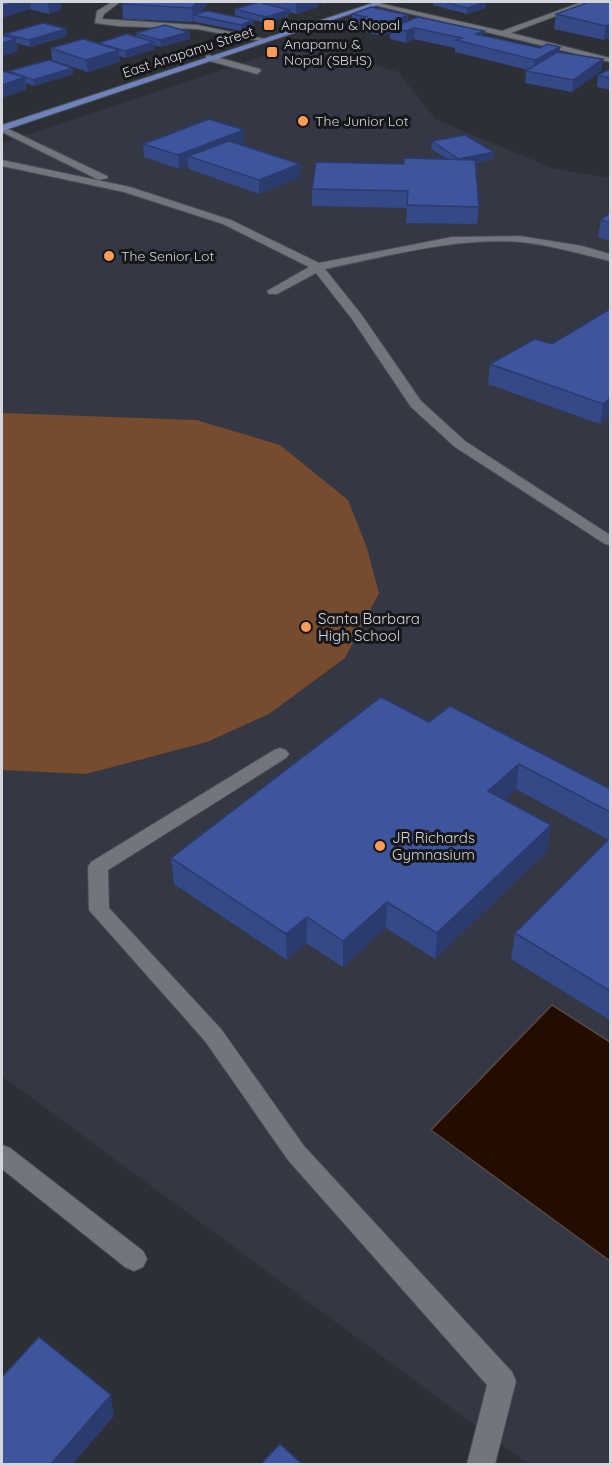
<svg xmlns="http://www.w3.org/2000/svg" width="612" height="1466" viewBox="0 0 612 1466" font-family="Quicksand,sans-serif">
  <style>
    .built { fill: #333844 }
    .green { fill: #774b2d }
    .water { fill: #230c00; stroke: #584841; stroke-width: 1.5 }
    .lines { fill: none; stroke-linecap: round; stroke-linejoin: round }
    .minor-casing { stroke: #4a4c53; stroke-width: 2 }
    .major-casing { stroke: #4a4c53; stroke-width: 2 }
    .minor { fill: #72757d; fill-rule: evenodd }
    .major { fill: #6e82bd; fill-rule: evenodd }
    .wall { fill: #354887 }
    .shaded-wall { fill: #2b3b6e }
    .building { fill: #3e549d; stroke: #2b3b6e; stroke-width: 1.5 }
    .poi-dot { fill: #fe9c58; stroke: #16171b; stroke-width: 2 }
    .labels { text-anchor: middle; dominant-baseline: central; stroke-width: 6; stroke-linejoin: round; paint-order: stroke }
    .far-poi-label { font-size: 14px; fill: #d4d5da; stroke: #16171b; text-anchor: start }
    .far-street-label { font-size: 14px; fill: #d4d5da; stroke: #16171b }
    .poi-label { font-size: 15px; fill: #d4d5da; stroke: #16171b; text-anchor: start }
  </style>
  <rect width="100%" height="100%" fill="#2d2f36"/>
  <path class="built" d="M303,43L398,72L435,119L552,168L610,178V1464H528L2,1076V143Z"/>
  <path class="green" d="M2,413L196,420L280,445L348,500L367,548L379,593L345,658L269,714L207,742L86,774L2,770Z"/>
  <path class="water" d="M552,1005L610,1042V1261L431,1130Z"/>
  <g class="lines">
    <g class="minor-casing">
      <path id="minor" d="M112,2H120L104,14L102,19L197,25L270,40L266,42L197,29L118,26L95,23L97,11Z
        M374,2L502,31L582,2H592L511,33L610,58V62L374,5Z
        M209,55L260,69L261,71L257,74L206,60V56Z
        M2,126L107,176L108,178L99,180L2,132Z
        M2,160L130,187L231,220L319,263L452,237L520,236L582,246L610,254V261C580,254 551,245 520,242C455,237 389,256 325,269L361,314L421,401L465,441L610,535V545L605,544L455,447L411,407L352,319L316,273L277,294H269L267,291L309,267L223,224L124,192L2,166Z
        M280,748L286,750L289,754L286,758L108,870L109,908L221,1029L304,1146L512,1372L516,1381L495,1464H467L487,1385L288,1160L205,1041L89,910L88,867L91,862L274,750Z
        M2,1145L10,1148L143,1251L147,1259L143,1267L134,1271L125,1267L2,1169Z"/>
    </g>
    <g class="major-casing">
      <path id="major" d="M376,2H386L2,131V125Z"/>
    </g>
    <use href="#minor" class="minor"/>
    <use href="#major" class="major"/>
  </g>
  <path class="wall" d="M2,2H65L61,3V10L49,14Z
    M209,2L200,13L253,20L254,27L242,31L195,22L194,20L193,22L123,19L122,4Z
    M250,2H333L324,4L318,2V7L296,14L289,12V16L266,23L235,15V9L253,3H250Z
    M433,2H490L486,3V8L467,14L433,5Z
    M610,2L604,40L554,29L556,14Z
    M352,14L408,21L560,52L603,59L601,71L572,92L525,83L526,71L528,70L455,52V48L414,39L406,43L390,39V33L383,36L360,31V27L351,25Z
    M66,29L67,36L30,47L17,43L18,51L2,56V35L6,36L5,34Z
    M189,32L190,39L161,47L155,45V49L126,58L119,56L120,62L88,72L52,60L51,48L98,44L137,37L136,33Z
    M72,68L73,74L34,86L26,83V89L2,98V71L9,73V71Z
    M610,69V90L597,87L598,75Z
    M244,130V143L240,144L300,177L259,194L189,169L188,165L179,169L144,157L143,144Z
    M432,141L494,152L493,159L476,163L479,207L477,224L406,223L407,208L312,206V189L404,164L448,159L431,149Z
    M610,213V241L598,237L601,220Z
    M610,309V417L600,424L488,384L490,364L552,344Z
    M429,722L610,789V1020L511,959L515,933L609,840L516,789L504,800L547,851L435,959L386,928L343,967L306,943L287,960L174,884L171,858Z"/>
  <path class="shaded-wall" d="M18,2H30L31,9L2,18V6Z
    M48,2H65L61,3V10L49,14Z
    M197,2H209L198,16L194,15V20L193,22L192,8Z
    M301,2H318V7L296,14V3Z
    M324,2H333L324,4Z
    M483,2H490L486,3V8L467,14V8Z
    M289,10V16L266,23V17Z
    M408,15V26L390,28V33L383,36V25Z
    M253,20L254,27L242,31L241,25Z
    M610,24V38L604,40L606,26Z
    M415,28L414,39L406,43V31Z
    M66,29L67,36L30,47L29,40Z
    M484,31L483,42L475,46L476,34Z
    M189,32L190,39L161,47L160,40Z
    M16,39L18,51L2,56V43Z
    M154,42L155,49L126,58L125,51Z
    M560,47L559,59L533,71L535,60Z
    M119,50L120,62L88,72L86,60Z
    M603,59L601,71L572,92L573,80Z
    M72,68L73,74L34,86L33,80Z
    M25,77L26,89L2,98V85Z
    M244,130V143L200,160L188,156V165L179,169L178,155Z
    M494,152L493,159L459,166V159Z
    M300,164V177L259,194V180Z
    M610,398V417L600,424L603,404Z
    M519,764L516,789L485,817L488,791Z
    M551,825L547,851L435,959L437,933Z
    M387,902L386,928L343,967V941Z
    M307,917L306,943L287,960L286,934Z
    M111,1395L114,1416L73,1464H51Z"/>
  <path class="building" d="M2,2H18L2,6Z
    M125,2H197L192,8L122,4Z
    M259,2L289,10L266,17L235,9Z
    M444,2H486L467,8Z
    M589,2H610V24L606,26L556,14Z
    M371,7L408,15L383,25L360,19L366,17L352,14Z
    M207,11L253,20L241,25L194,15Z
    M418,17L484,31L476,34L540,48L547,44L560,47L535,60L456,40L462,38L415,28L406,31L390,28Z
    M43,23L66,29L29,40L5,34Z
    M165,25L189,32L160,40L136,33Z
    M127,34L154,42L125,51L98,43Z
    M2,35L16,39L2,43Z
    M83,39L119,50L86,60L51,48Z
    M557,52L603,59L573,80L526,71Z
    M49,60L72,68L33,80L9,71Z
    M610,69V78L598,75Z
    M2,71L25,77L2,85Z
    M209,119L244,130L178,155L143,144Z
    M465,135L494,152L459,159L432,141Z
    M229,141L300,164L259,180L188,156Z
    M404,158L475,160L479,207L407,205L408,191L312,189L316,162L404,164Z
    M610,213V223L601,220Z
    M610,309V398L603,404L490,364L535,339L552,344Z
    M381,697L429,722L450,706L610,789V812L519,764L488,791L551,825L437,933L387,902L343,941L307,917L286,934L171,858Z
    M610,838V991L515,933Z
    M39,1337L111,1395L51,1464H2V1377Z
    M280,1444L302,1464H261Z"/>
  <g class="poi-dot">
    <rect x="263" y="19" width="12" height="12" rx="3"/>
    <rect x="266" y="46" width="12" height="12" rx="3"/>
    <circle cx="303" cy="121" r="6"/>
    <circle cx="109" cy="256" r="6"/>
    <circle cx="306" cy="627" r="6"/>
    <circle cx="380" cy="846" r="6"/>
  </g>
  <g class="labels">
    <g class="far-poi-label">
      <text x="281" y="25">Anapamu &amp; Nopal</text>
      <text x="284" y="44">Anapamu &amp;<tspan x="284" dy="16">Nopal (SBHS)</tspan></text>
      <text x="315" y="121">The Junior Lot</text>
      <text x="121" y="256">The Senior Lot</text>
    </g>
    <g class="far-street-label">
      <text transform="translate(188 52) rotate(-18)">East Anapamu Street</text>
    </g>
    <g class="poi-label">
      <text x="318" y="618">Santa Barbara<tspan x="318" dy="17">High School</tspan></text>
      <text x="392" y="837">JR Richards<tspan x="392" dy="17">Gymnasium</tspan></text>
    </g>
  </g>
  <rect width="612" height="1466" fill="none" stroke="#d4d5da" stroke-width="6"/>
</svg>
